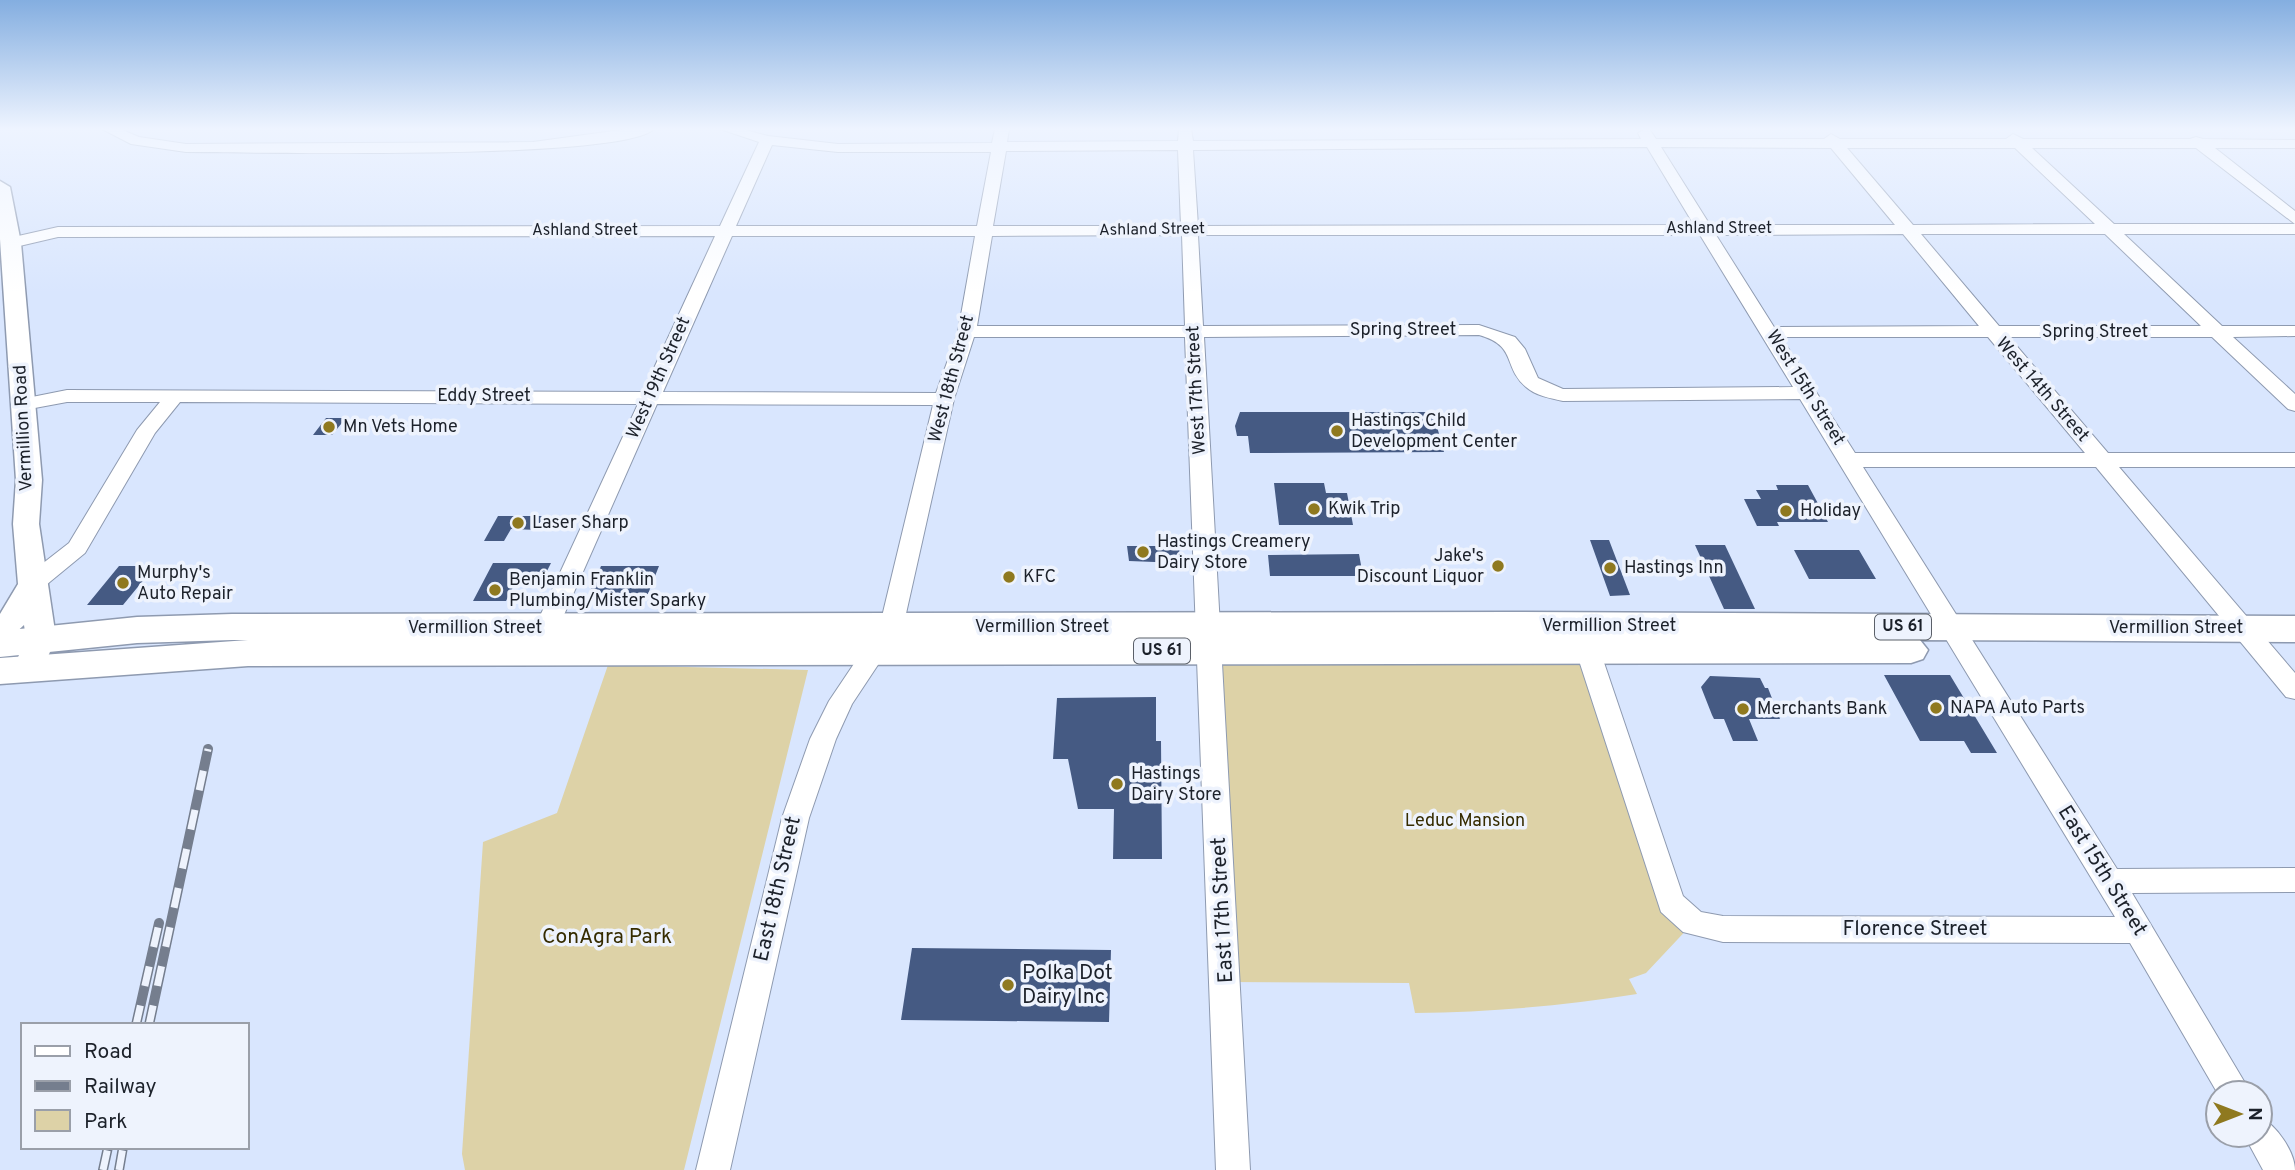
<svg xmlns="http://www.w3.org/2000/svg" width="2295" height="1170" viewBox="0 0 2295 1170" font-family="Overpass,sans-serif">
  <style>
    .green { fill: #ddd2a7 }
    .building { fill: #455a83 }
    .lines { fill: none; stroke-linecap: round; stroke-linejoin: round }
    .minor-casing { stroke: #8e9ab0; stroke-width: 2 }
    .major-casing { stroke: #8e9ab0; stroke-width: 3 }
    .highway-casing { stroke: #8e9ab0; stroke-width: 3 }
    .minor { fill: #fff; fill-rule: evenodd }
    .major { fill: #fff; fill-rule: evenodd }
    .highway { fill: #fff; fill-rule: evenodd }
    .rail-casing { stroke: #757e8e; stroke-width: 10 }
    .rail { stroke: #eef3fd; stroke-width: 7; stroke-dasharray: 20; stroke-linecap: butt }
    .poi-dot { fill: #8f791f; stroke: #eef3fd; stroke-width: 2.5 }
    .labels { text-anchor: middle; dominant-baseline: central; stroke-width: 7; stroke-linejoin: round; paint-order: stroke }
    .far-street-label { font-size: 16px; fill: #1c212a; stroke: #eef3fd }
    .shield { fill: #eef3fd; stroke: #5b6069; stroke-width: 2 }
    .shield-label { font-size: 16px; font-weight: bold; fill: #1c212a }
    .street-label { font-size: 18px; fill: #1c212a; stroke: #eef3fd }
    .poi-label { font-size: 18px; fill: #1c212a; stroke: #eef3fd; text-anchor: start }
    .park-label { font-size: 18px; fill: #362c00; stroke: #eef3fd }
    .near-street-label { font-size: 21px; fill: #1c212a; stroke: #eef3fd }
    .near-park-label { font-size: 21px; fill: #362c00; stroke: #eef3fd }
    .near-poi-label { font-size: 21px; fill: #1c212a; stroke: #eef3fd; text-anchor: start }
  </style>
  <rect width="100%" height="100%" fill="#d9e6fe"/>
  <path class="green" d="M1209,650L1589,651L1693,923L1646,973L1629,979L1637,994C1563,1006 1490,1012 1415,1013L1409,983L1226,982Z
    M608,665L808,670L684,1170H465L462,1154L483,842L557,813Z"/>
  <path class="building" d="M1240,412H1433L1444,452L1250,453L1248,436H1237L1235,426Z
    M326,418H346L332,435H313Z
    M1274,483H1324L1326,493H1347L1353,525H1279Z
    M1776,485H1808L1828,522H1777L1779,526H1757L1744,499H1761L1756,490H1778Z
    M498,516H545L538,530L511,529L504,541H484Z
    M1590,540H1609L1630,595L1610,596Z
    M1695,545H1725L1755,609H1724Z
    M1127,546H1179L1180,563L1129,561Z
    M1794,550H1859L1876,579H1809Z
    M1359,554L1363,576H1270L1268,555Z
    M493,563H551L543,579H517L506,601H473Z
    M119,566H155L123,605H87Z
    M601,566H659L646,599H625L626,596H588Z
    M1884,675H1950L1997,753H1971L1964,741H1920Z
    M1710,676L1760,678L1765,688H1768L1780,719H1749L1758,741H1733L1724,719H1714L1712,715L1701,687Z
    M1156,697V741H1161L1162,859H1113L1114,809H1078L1068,759H1053L1057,698Z
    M912,948L1111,950L1109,1022L901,1020Z"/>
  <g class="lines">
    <g class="minor-casing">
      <path id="minor" d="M102,129H120L139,137L186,144L533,142L628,129H654C621,161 254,152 186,152L131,144Z
        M720,129H742L768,136L838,144L992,143L995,129H1009L1007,142L1178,141L1179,129H1191L1193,141L1641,139L1638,133L1645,129L1650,130L1656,139H1824L1831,134L1840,139H2006L2013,134L2023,139H2190L2196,137L2203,139L2295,140V148H2215L2295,211V224L2196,148H2032L2114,224H2295V234H2124L2222,326H2295V336L2233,337L2295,394V411L2288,409L2212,337H2009L2108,453H2295V467H2119L2295,673V699L2286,697L2096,467H1863L2117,869L2295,868V892L2132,893L2251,1093L2218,1094L2130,943L1723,942L1683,932L1661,912L1571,636L1575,630L1583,627L1591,630L1595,636L1683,896L1701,912L1723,916L2115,917L1800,399L1563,401C1550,398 1536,396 1526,387C1502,366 1518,346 1479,335L1204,337L1250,1170H1216L1185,337H974L954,399L903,627L852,704L836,739L809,818L730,1170H696L782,818L810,739L829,701L880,625L933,405L657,404L552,642L548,648L540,651L532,648L528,642L638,404L180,402L155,433L85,553L40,590H24L21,584L24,578L69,543L137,430L160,402H67L24,410L17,408L14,404L17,400L67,390L643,392L715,236L58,237L11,248L3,243L5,239L58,227L720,226L759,142ZM772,145L838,152H991L977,226H736ZM1647,147L1694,225L1198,226L1193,150ZM1661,147L1831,148L1895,225H1710ZM1847,148H2015L2095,224L1913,225ZM1178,150L1181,226H993L1006,151ZM1903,234L1979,326L1774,327L1716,235ZM1921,234H2105L2201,326H1999ZM1182,235L1185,326H977L992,236ZM1198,235H1700L1793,387L1563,389L1538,378L1525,349L1515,337L1479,325L1203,326ZM732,236H975L958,332L936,393L663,392ZM1781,337H1988L2085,453H1855Z
        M2260,1118C2276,1124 2295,1152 2295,1170H2263L2244,1135H2260Z"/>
    </g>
    <g class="major-casing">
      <path id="major" d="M0,181L10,187L21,243L42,480L39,524L56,638L40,675L29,678L18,675L14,667L26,638L24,625L10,638L0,641V614L18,584L13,524L16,480L0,239Z"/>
    </g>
    <g class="highway-casing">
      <path id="highway" d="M1511,612L2295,616V642L1920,640L1928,650L1923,659L1911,663L248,666L0,684V658L248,640L1541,638L232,640L137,643L0,657V631L137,617L232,614Z"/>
    </g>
    <use href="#minor" class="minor"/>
    <use href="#major" class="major"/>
    <use href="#highway" class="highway"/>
    <g class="rail-casing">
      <path id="rail" d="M136,1025L159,923
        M149,1025L208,749
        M103,1170L108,1147
        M119,1170L123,1147"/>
    </g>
    <use href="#rail" class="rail"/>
  </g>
  <linearGradient id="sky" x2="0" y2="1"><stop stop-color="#84aee0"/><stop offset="0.44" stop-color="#eef4ff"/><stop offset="1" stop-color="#eef4ff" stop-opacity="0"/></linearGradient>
  <rect width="2295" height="293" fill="url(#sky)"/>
  <g class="poi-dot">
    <circle cx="329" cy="427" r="7"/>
    <circle cx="1337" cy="431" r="7"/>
    <circle cx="1314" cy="509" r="7"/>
    <circle cx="1786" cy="511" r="7"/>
    <circle cx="518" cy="523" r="7"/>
    <circle cx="1143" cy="552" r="7"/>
    <circle cx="1498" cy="566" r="7"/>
    <circle cx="1610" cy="568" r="7"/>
    <circle cx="1009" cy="577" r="7"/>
    <circle cx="123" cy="583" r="7"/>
    <circle cx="495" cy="590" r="7"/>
    <circle cx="1936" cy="708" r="7"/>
    <circle cx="1743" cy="709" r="7"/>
    <circle cx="1117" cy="784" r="7"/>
    <circle cx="1008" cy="985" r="7"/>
  </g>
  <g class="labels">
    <g class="far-street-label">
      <text x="1719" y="229">Ashland Street</text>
      <text transform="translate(1152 230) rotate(-1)">Ashland Street</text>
      <text x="585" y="231">Ashland Street</text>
    </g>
    <g class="shield">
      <rect x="1875" y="614.5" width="56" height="25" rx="5"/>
      <rect x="1134" y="638.5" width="56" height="25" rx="5"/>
    </g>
    <g class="shield-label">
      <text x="1903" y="627">US 61</text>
      <text x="1162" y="651">US 61</text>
    </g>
    <g class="street-label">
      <text x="1403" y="330">Spring Street</text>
      <text x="2095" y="332">Spring Street</text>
      <text transform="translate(659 378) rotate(-66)">West 19th Street</text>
      <text transform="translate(952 379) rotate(-75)">West 18th Street</text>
      <text transform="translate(1805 388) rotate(58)">West 15th Street</text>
      <text transform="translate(1197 390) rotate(-93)">West 17th Street</text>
      <text transform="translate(2042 390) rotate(49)">West 14th Street</text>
      <text x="484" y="396">Eddy Street</text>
      <text transform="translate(24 428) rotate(-93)">Vermillion Road</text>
      <text x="1609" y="626">Vermillion Street</text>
      <text x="1042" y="627">Vermillion Street</text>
      <text x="475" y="628">Vermillion Street</text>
      <text x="2176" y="628">Vermillion Street</text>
    </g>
    <g class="poi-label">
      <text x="1351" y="421">Hastings Child<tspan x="1351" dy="21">Development Center</tspan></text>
      <text x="343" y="427">Mn Vets Home</text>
      <text x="1328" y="509">Kwik Trip</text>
      <text x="1800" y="511">Holiday</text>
      <text x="532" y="523">Laser Sharp</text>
      <text x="1157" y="542">Hastings Creamery<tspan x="1157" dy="21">Dairy Store</tspan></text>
      <text x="1484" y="556" text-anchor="end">Jake's<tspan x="1484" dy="21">Discount Liquor</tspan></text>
      <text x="1624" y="568">Hastings Inn</text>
      <text x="137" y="573">Murphy's<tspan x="137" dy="21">Auto Repair</tspan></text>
      <text x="1023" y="577">KFC</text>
      <text x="509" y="580">Benjamin Franklin<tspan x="509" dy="21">Plumbing/Mister Sparky</tspan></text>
      <text x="1950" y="708">NAPA Auto Parts</text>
      <text x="1757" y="709">Merchants Bank</text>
      <text x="1131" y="774">Hastings<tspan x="1131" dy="21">Dairy Store</tspan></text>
    </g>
    <g class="park-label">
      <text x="1465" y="821">Leduc Mansion</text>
    </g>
    <g class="near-street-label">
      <text transform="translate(2102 871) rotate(58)">East 15th Street</text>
      <text transform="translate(778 889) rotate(-77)">East 18th Street</text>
      <text transform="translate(1223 910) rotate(-93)">East 17th Street</text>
      <text x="1915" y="929">Florence Street</text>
    </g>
    <g class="near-park-label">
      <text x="607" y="937">ConAgra Park</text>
    </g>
    <g class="near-poi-label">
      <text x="1022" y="973">Polka Dot<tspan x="1022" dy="24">Dairy Inc</tspan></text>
    </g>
  </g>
  <rect x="21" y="1023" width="228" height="126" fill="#eef3fd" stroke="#9a9fa9" stroke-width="2"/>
  <rect x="35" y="1046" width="35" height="10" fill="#ffffff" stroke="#9a9fa9" stroke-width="2"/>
  <text x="84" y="1058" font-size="21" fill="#1c212a">Road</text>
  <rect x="35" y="1081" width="35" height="10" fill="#757e8e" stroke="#9a9fa9" stroke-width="2"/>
  <text x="84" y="1093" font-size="21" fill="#1c212a">Railway</text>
  <rect x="35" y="1110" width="35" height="21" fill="#ddd2a7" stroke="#9a9fa9" stroke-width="2"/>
  <text x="84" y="1128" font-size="21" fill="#1c212a">Park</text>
  <g transform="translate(2239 1114) rotate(90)"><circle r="33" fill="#eef3fd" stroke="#9a9fa9" stroke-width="2"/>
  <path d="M0-5L12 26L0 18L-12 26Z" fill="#8f791f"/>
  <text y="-10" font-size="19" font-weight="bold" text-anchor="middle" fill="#1c212a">N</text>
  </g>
</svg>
